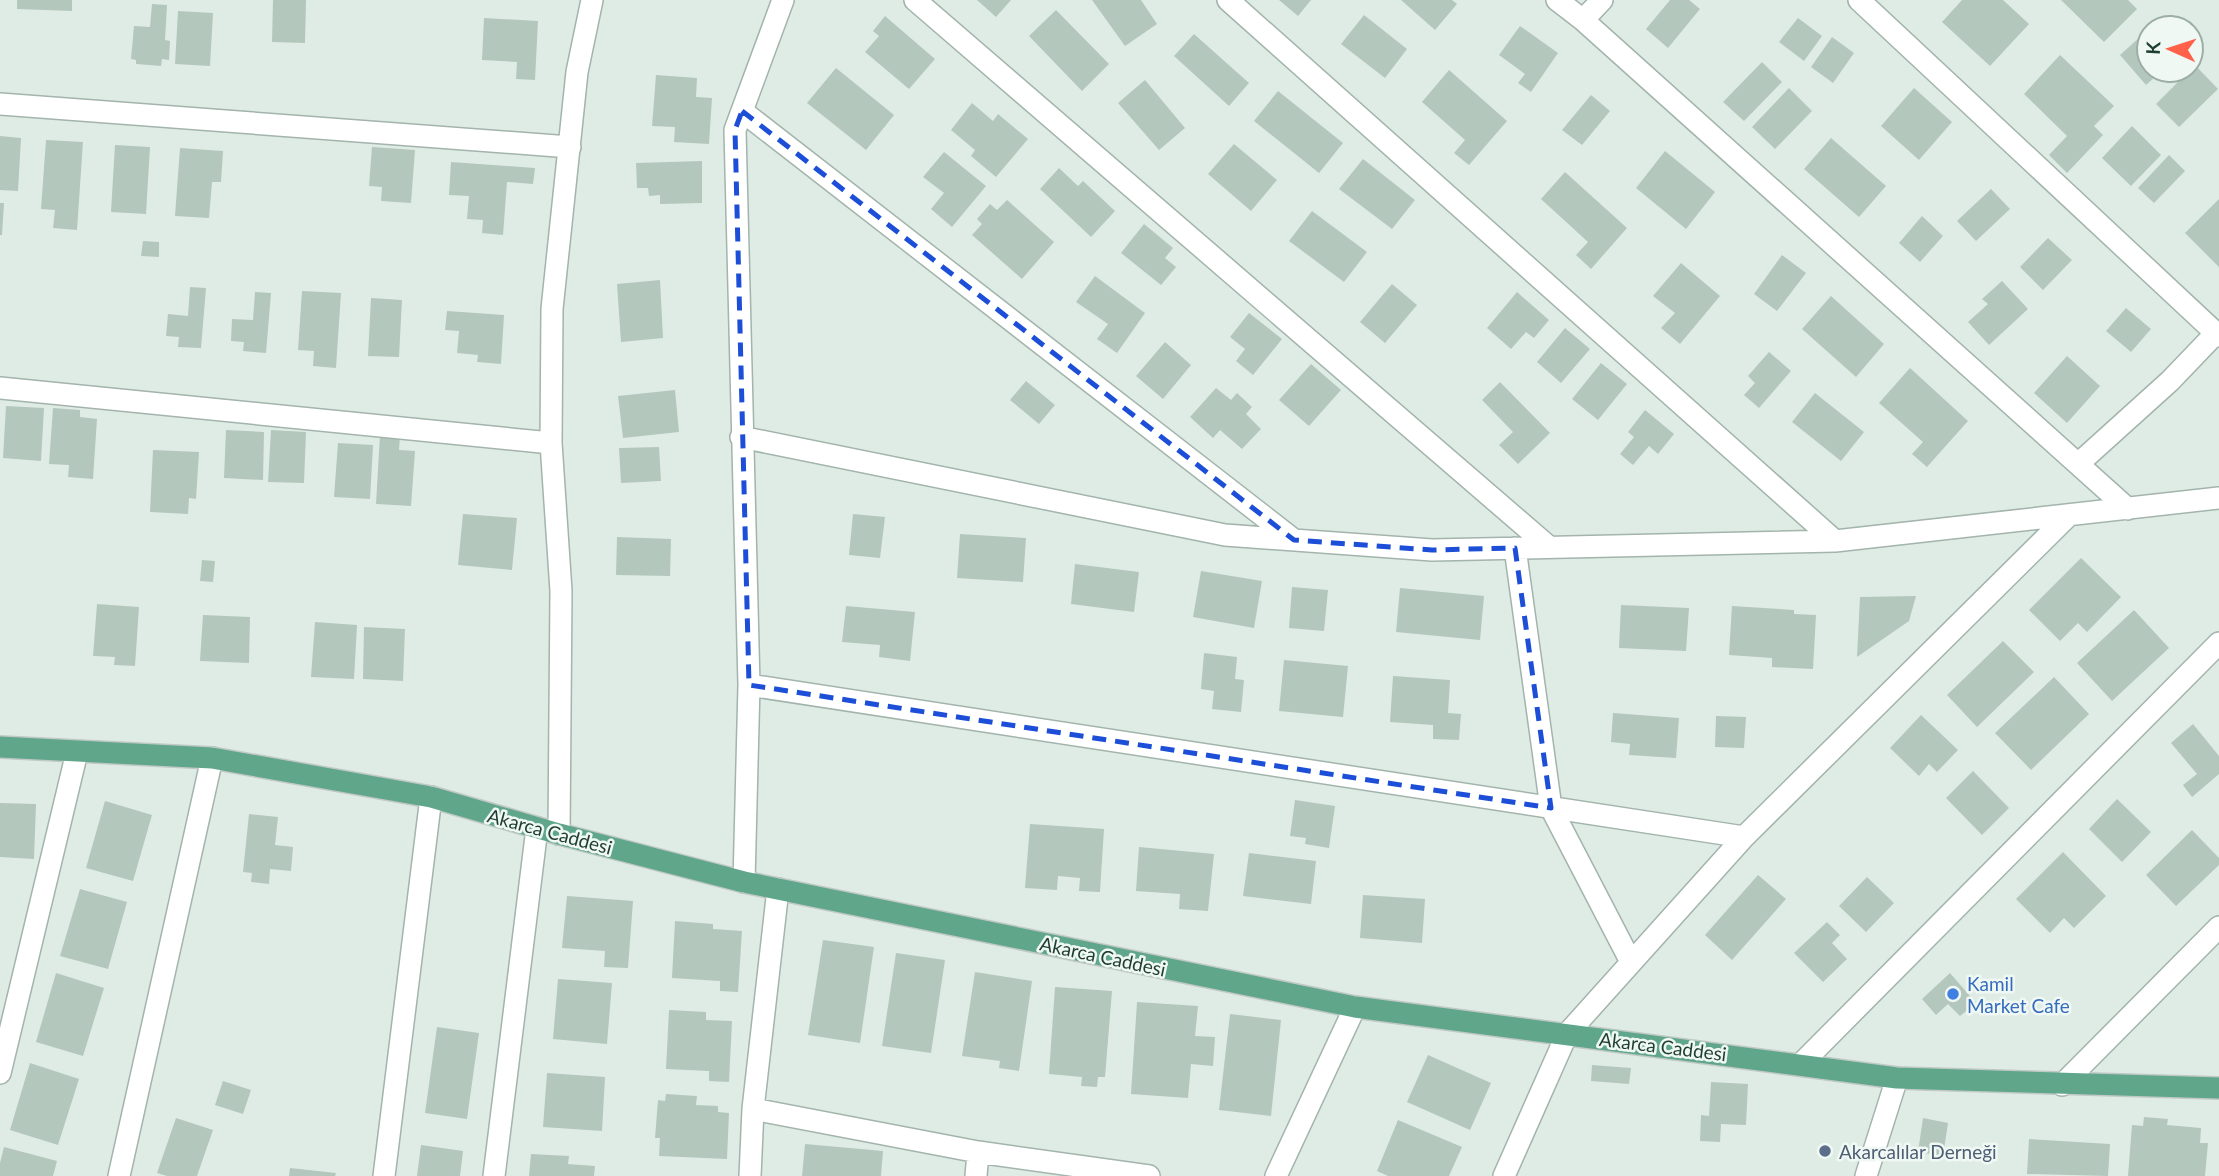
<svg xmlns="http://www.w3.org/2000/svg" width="2219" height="1176" viewBox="0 0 2219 1176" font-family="Lato,sans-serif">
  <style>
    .building { fill: #b4c7bd }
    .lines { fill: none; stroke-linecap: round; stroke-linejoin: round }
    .minor-casing { stroke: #a2b4ac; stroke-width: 24 }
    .major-casing { stroke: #c0c9c6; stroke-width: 24 }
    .minor { stroke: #fff; stroke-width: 21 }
    .major { stroke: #5fa68b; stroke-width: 21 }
    .marked { fill: none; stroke: #1d4ed8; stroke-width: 5; stroke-dasharray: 14 9; stroke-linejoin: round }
    .shop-dot { fill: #3f7fe0; stroke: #f0f8f3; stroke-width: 2.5 }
    .service-dot { fill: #5c6f8a; stroke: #f0f8f3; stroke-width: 2.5 }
    .labels { text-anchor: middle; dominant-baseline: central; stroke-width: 5; stroke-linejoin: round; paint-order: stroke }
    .street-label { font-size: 19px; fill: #1f3e32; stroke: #f0f8f3 }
    .shop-label { font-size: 19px; fill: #366cbe; stroke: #f0f8f3; text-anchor: start }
    .service-label { font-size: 19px; fill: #4e5e75; stroke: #f0f8f3; text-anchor: start }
  </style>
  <rect width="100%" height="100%" fill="#dfece5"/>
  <path class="building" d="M17,0H72V11L17,9Z
    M273,0H306L305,43L272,42Z
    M977,0H1011L996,17Z
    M1092,0H1141L1157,24L1125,46Z
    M1279,0H1311L1298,16Z
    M1401,0H1452L1457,4L1435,30Z
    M1670,0H1689L1700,9L1668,48L1646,29Z
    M1962,0H2003L2029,24L1990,66L1942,22Z
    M2061,0H2128L2137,9L2104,42Z
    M152,4L167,5L165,40L170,41L169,60L162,59L161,66L136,64V60L131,59L134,26L150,27Z
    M1056,10L1109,64L1082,91L1029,36Z
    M178,11L213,13L210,66L175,64Z
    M1364,15L1407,49L1385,78L1341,44Z
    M2165,15L2176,28H2150Z
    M885,16L935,59L909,89L865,52L879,36L873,31Z
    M484,18L538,21L535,80L516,79L517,62L482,60Z
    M1798,18L1822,36L1804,61L1779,42Z
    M1520,26L1558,53L1531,92L1518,83L1525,74L1499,55Z
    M2149,29V70H2163L2146,85L2120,55Z
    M1194,34L1249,83L1229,106L1174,56Z
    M1832,37L1854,53L1833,83L1811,67Z
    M2060,55L2114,106L2094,126L2103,135L2067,173L2049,155L2067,136L2024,94Z
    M1762,62L1782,82L1744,121L1723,102Z
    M2195,65L2218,89L2179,127L2156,104Z
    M836,68L894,115L866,150L807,103Z
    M1449,70L1507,121L1469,165L1454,153L1465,140L1422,102Z
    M656,75L697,78L696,97L712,98L709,144L674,142L675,127L652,126Z
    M1145,80L1185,128L1159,150L1118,103Z
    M1789,88L1812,111L1775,149L1752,127Z
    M1914,88L1952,122L1919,160L1881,126Z
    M1278,91L1343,143L1319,173L1254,121Z
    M1591,95L1610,111L1582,145L1562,130Z
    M972,103L993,121L998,114L1028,139L996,177L971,156L975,150L951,130Z
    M2132,126L2161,155L2131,186L2102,158Z
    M0,136L21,138L18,191L0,190Z
    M1831,138L1886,186L1859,217L1804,169Z
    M46,140L83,142L77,230L53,228L55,210L41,209Z
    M1234,144L1277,180L1251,211L1208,174Z
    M115,145L150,147L146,214L111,212Z
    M372,147L415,150L411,203L381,201L382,187L369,186Z
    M180,148L223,151L221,182H212L209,218L175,216Z
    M1665,151L1715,192L1686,229L1636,188Z
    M944,152L986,186L952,227L931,209L944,193L923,177Z
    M2169,155L2185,171L2154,203L2138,188Z
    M1363,159L1415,200L1392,229L1339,189Z
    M702,161V203L660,204V195L649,196L648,188H637L636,163Z
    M451,162L535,168L533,184L507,182L503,235L482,233L483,220L467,219L469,196L449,195Z
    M1059,168L1078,186L1083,181L1115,211L1091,237L1040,189Z
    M1565,172L1627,228L1591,269L1576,255L1588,242L1541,199Z
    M1991,189L2010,209L1976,241L1957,221Z
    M2219,199V267L2185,233Z
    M1007,200L1054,242L1022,279L972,235L982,224L977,219L990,204L997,210Z
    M0,203H4L2,235H0Z
    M1312,211L1367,252L1344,282L1289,241Z
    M1922,216L1943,236L1920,262L1899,243Z
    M1144,224L1173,248L1165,258L1176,267L1161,285L1121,253Z
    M2048,238L2072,260L2043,290L2020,267Z
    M143,241L159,242V257L141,256Z
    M1782,255L1806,273L1777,311L1754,294Z
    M1681,263L1720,296L1680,344L1661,328L1675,313L1653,296Z
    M1095,276L1145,313L1117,353L1097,339L1108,324L1076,302Z
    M660,280L663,338L621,342L617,284Z
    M2002,281L2028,309L1989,345L1968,322L1988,304L1982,299Z
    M1392,284L1417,305L1385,343L1360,322Z
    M190,287L206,288L201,348L178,347L179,337L166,336L168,314L188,316Z
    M302,291L341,293L336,368L313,366L314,351L298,350Z
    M255,292L271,293L266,353L243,351L244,342L231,341L232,319L253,320Z
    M1517,292L1549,320L1534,338L1526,332L1511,349L1487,328Z
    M1831,296L1884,344L1856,377L1802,329Z
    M371,298L402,300L399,357L368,356Z
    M2126,308L2151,329L2131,352L2106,331Z
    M447,311L504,315L501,364L477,362L478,355L457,353L459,331L445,330Z
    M1249,313L1282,339L1253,375L1236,361L1245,349L1230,337Z
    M1565,328L1590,349L1561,383L1537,362Z
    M1165,342L1191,365L1163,399L1136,376Z
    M1769,352L1791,371L1759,408L1744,395L1755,383L1748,376Z
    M2067,356L2100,386L2067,423L2034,393Z
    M1601,363L1627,384L1598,420L1572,399Z
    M1311,364L1341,390L1309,426L1279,400Z
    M1910,368L1968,421L1927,467L1912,454L1923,442L1879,403Z
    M1026,381L1055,405L1039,424L1010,400Z
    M1500,382L1550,433L1518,464L1499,445L1513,432L1482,400Z
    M1216,388L1231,400L1237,393L1252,407L1246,414L1261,429L1242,449L1220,430L1213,438L1190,417Z
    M675,390L679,432L623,438L618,396Z
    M1815,393L1864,432L1841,461L1792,422Z
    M6,406L44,408L41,461L3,458Z
    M53,408L80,410V417L97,419L93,479L68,477L69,465L49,464Z
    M1645,410L1674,434L1658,454L1649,446L1633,465L1620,454L1634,437L1628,432Z
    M226,430L264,432L263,480L224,478Z
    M271,430L306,432L304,483L268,482Z
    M380,435L400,436L399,450L415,451L411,506L376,504Z
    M338,443L373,445L370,499L334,497Z
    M659,447L661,481L621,483L619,448Z
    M153,450L199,452L196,499L189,498L188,514L150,512Z
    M463,514L517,518L512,570L458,565Z
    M853,514L885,517L880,558L849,555Z
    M960,534L1026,538L1023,582L957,578Z
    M617,537L671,539L670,576L616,575Z
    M2081,558L2121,597L2087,632L2078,623L2060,641L2029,610Z
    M202,560L215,561L213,582L200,581Z
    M1075,564L1139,572L1134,612L1071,604Z
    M1201,571L1262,581L1254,628L1193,617Z
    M1292,587L1328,590L1324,631L1289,628Z
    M1400,588L1484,596L1480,640L1396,632Z
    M1916,596L1909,621L1857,657L1860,597Z
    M97,604L139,607L135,666L114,665L115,657L93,656Z
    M1621,605L1689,608L1686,651L1619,648Z
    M846,606L915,612L910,661L879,657L880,645L842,642Z
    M1732,606L1794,610V614L1816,615L1813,669L1772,667V658L1729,655Z
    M2134,610L2169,648L2112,701L2077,663Z
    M203,615L250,617L249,663L200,661Z
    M315,622L357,625L354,679L311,677Z
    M364,627L405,629L403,681L363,679Z
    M2003,641L2034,672L1977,727L1947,695Z
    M1204,653L1237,657L1235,679L1244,680L1241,712L1212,709L1214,691L1201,689Z
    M1284,660L1348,666L1343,717L1279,711Z
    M1393,676L1450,680L1448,713L1461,714L1459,740L1433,739V725L1390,722Z
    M2054,677L2089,714L2031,770L1995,733Z
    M1613,713L1679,718L1676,758L1629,755L1630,744L1611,742Z
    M1921,715L1958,750L1937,772L1929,764L1919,776L1890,748Z
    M1716,716L1746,717L1744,748L1715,747Z
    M2193,724L2219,756V774L2192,797L2183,785L2197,774L2171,743Z
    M1973,771L2009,808L1982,835L1946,798Z
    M2117,799L2151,832L2122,862L2089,829Z
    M1295,800L1335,806L1329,848L1305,844L1306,838L1290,836Z
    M105,801L152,815L133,881L86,868Z
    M0,803L36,804L34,859L0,857Z
    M249,814L278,817L275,845L293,847L291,871L270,869L269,884L251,882L252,873L243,872Z
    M1030,824L1104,829L1100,892L1079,891L1080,878L1058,876L1057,890L1025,888Z
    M2192,830L2219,858V865L2176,906L2146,875Z
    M1139,847L1214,854L1208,911L1179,909L1180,894L1136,891Z
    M2063,852L2106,896L2074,928L2064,918L2050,933L2016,899Z
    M1249,853L1316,861L1311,904L1243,896Z
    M1758,875L1786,899L1732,960L1705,935Z
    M1867,877L1894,903L1866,932L1839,906Z
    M80,889L127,902L108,969L60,956Z
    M1363,895L1425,899L1422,943L1360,938Z
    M567,896L633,901L628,968L604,967L605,951L562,948Z
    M675,921L713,924V929L742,931L738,992L720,991V981L672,978Z
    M1827,922L1840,935L1832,943L1847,959L1823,982L1794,953Z
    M823,940L874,947L860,1043L808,1035Z
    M896,953L945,960L931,1053L882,1046Z
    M975,972L1032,981L1019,1071L999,1068L1000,1061L962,1056Z
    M56,973L104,988L83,1056L36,1042Z
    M1950,973L1976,1003L1960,1016L1948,1004L1936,1015L1922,999Z
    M558,979L612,983L607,1044L553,1039Z
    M1055,987L1112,991L1105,1077H1098L1097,1087L1081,1086L1082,1077L1049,1074Z
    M1137,1002L1198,1006L1195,1036L1215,1037L1213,1066L1191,1064L1188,1098L1131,1094Z
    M669,1010L706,1012V1020L732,1021L729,1082L709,1081V1071L666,1069Z
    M1230,1014L1281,1020L1271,1116L1219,1110Z
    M437,1027L479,1033L467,1119L425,1113Z
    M1428,1055L1491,1083L1470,1130L1407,1102Z
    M30,1063L79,1079L58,1145L10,1130Z
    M1592,1065L1631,1068L1629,1084L1591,1081Z
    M547,1073L605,1077L602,1131L543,1127Z
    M223,1081L251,1090L243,1114L215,1105Z
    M1711,1082L1748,1084L1746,1125L1721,1124L1720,1142L1700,1141L1701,1115L1709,1116Z
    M666,1094L697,1096L696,1105L718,1106V1112L729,1113L727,1159L659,1156L660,1138H655L658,1100L665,1101Z
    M2144,1117L2168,1119L2167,1125L2201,1128L2200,1143H2208L2205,1176H2128L2132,1125L2143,1126Z
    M176,1118L213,1130L197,1176H167L157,1173Z
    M1923,1118L1948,1123L1943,1156L1918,1152Z
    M1398,1120L1462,1147L1449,1176H1388L1377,1171Z
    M2029,1139L2110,1144L2108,1176L2027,1174Z
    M805,1144L883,1151L881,1176H802Z
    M421,1145L463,1151L460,1176H417Z
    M4,1147L57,1161L53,1176H0V1163Z
    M531,1154L569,1156L568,1164L595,1166L594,1176H529Z
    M290,1168L336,1173L335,1176H289Z"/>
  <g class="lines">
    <g class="minor-casing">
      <path id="minor" d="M915,0L1549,547
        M1228,0L1835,541
        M1557,0L1583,20L2128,509
        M1859,0L2219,336
        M1583,20L1602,0
        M0,104L570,147
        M742,111L1294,540
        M0,388L551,443
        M741,437L1225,535L1432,550L1835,541L2219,498
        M2078,464L2170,381L2216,333
        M1515,548L1551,808L1631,962
        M749,685L1744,837
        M559,834L561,591L551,443L552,309L577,72L592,0
        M744,882L749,685L735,130L783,0
        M1801,1064L2219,643
        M0,1073L77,752
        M2062,1085L2219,927
        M753,1109L978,1152L1149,1176
        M119,1176L212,758
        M384,1176L431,797
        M494,1176L537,828
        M750,1176L753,1109L778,889
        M976,1176L978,1152
        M1276,1176L1355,1007
        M1504,1176L1567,1034L1744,837L2068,516
        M1866,1176L1897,1078"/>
    </g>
    <g class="major-casing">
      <path id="major" d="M0,747L212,758L431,797L559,834L744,882L1355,1007L1897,1078L2219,1088"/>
    </g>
    <use href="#minor" class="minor"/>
    <use href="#major" class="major"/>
  </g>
  <path class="marked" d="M742,111L1294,540L1432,550L1515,548L1551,808L749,685L735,130Z"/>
  <circle class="shop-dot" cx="1953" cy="994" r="7"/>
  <circle class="service-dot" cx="1825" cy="1151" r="7"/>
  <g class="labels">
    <g class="street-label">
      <text transform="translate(550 831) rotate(15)">Akarca Caddesi</text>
      <text transform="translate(1103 956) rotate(12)">Akarca Caddesi</text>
      <text transform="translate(1663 1046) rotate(7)">Akarca Caddesi</text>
    </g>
    <g class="shop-label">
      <text x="1967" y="983">Kamil<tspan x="1967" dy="22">Market Cafe</tspan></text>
    </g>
    <g class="service-label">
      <text x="1839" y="1151">Akarcalılar Derneği</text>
    </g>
  </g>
  <g transform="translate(2170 49) rotate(273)"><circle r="33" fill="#f0f8f3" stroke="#9caea6" stroke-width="2"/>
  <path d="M0-5L12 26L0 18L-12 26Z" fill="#ff614a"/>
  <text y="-10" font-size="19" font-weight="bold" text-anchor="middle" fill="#1f3e32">K</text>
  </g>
</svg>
